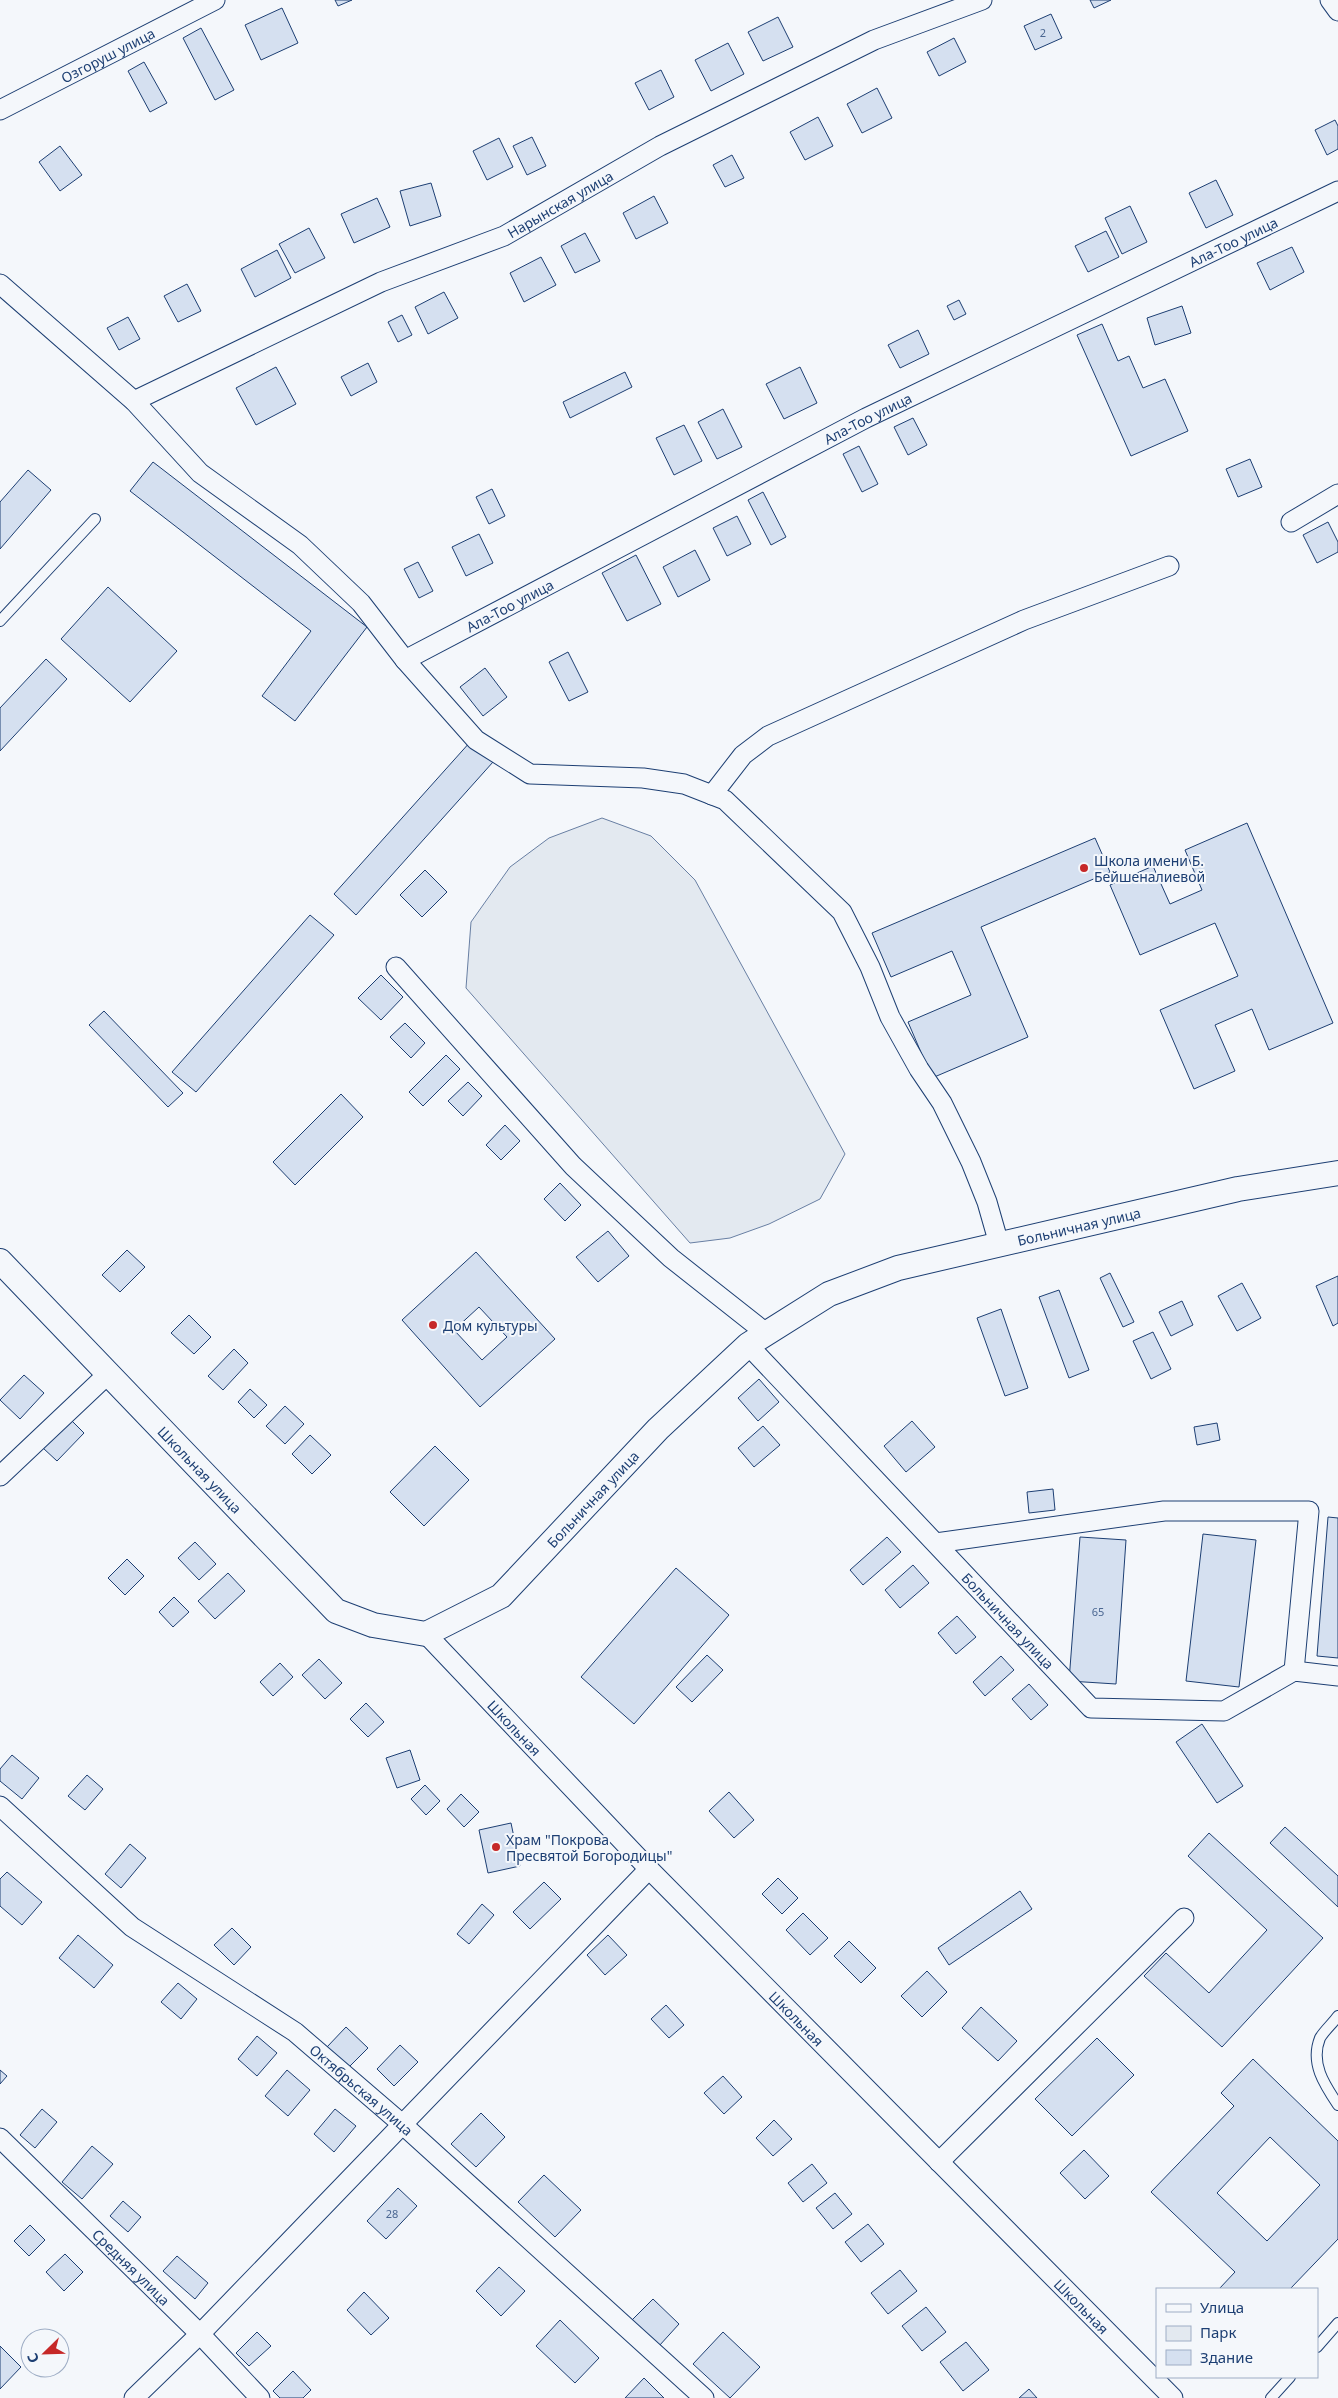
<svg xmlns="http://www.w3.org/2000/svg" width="1338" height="2398" viewBox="0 0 1338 2398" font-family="'Noto Sans',sans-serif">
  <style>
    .green { fill: #e3e9f0; stroke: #687fa3 }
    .building { fill: #d5e0f0; stroke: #1d3f73; fill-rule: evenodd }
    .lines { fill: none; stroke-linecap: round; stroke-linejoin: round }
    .service-casing { stroke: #1d3f73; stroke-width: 12 }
    .minor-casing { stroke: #1d3f73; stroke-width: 21 }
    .tertiary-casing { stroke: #1d3f73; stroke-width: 26 }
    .service { stroke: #f4f7fb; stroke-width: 10 }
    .minor { stroke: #f4f7fb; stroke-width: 19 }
    .tertiary { stroke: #f4f7fb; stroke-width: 24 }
    .poi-dot { fill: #c62828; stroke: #f4f7fb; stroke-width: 2 }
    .labels { text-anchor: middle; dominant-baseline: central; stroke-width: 4; stroke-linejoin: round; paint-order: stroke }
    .number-label { font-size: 11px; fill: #4b6792 }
    .street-label { font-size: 14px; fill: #1d3f73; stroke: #f4f7fb }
    .poi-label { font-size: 14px; fill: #1d3f73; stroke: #f4f7fb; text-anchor: start }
  </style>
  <rect width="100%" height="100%" fill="#f4f7fb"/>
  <path class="green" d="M602,818L651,836L695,880L845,1154L820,1199L769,1224L730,1238L690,1243L466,988L471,922L510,867L549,838Z"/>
  <path class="building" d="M335,0H352L338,6Z
    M1090,0H1111L1094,8Z
    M282,8L298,43L261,60L245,25Z
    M1051,14L1062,38L1035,50L1024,26Z
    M778,17L793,47L763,61L748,32Z
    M201,28L234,90L215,100L183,38Z
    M954,38L966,62L939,76L927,52Z
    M728,43L744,74L711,91L695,60Z
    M144,62L167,103L150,112L128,71Z
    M661,70L674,97L649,110L635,83Z
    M877,88L892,118L862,133L847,104Z
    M818,117L833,146L805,160L790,132Z
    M1335,120L1338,126V149L1327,155L1315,130Z
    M532,137L546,166L527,175L513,146Z
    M499,138L513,167L487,180L473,151Z
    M60,146L82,175L60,191L39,162Z
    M732,155L744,178L725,187L713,165Z
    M1216,180L1233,215L1206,228L1189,193Z
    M431,183L441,216L410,226L400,191Z
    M654,196L668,223L636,239L623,213Z
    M377,198L390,227L354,243L341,214Z
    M1130,206L1147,242L1122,254L1105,218Z
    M309,228L325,258L295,273L279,244Z
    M1106,231L1119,257L1088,272L1075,246Z
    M585,233L600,261L575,273L561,246Z
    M1292,247L1304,272L1270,290L1257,263Z
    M277,250L291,278L255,297L241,269Z
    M541,257L556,285L524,302L510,273Z
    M187,284L201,311L178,322L164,296Z
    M444,292L458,318L428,334L415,307Z
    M959,300L966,314L954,320L947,306Z
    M1182,306L1191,333L1155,345L1147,318Z
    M402,315L412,335L398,342L388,322Z
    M128,317L140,339L119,350L107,328Z
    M1102,324L1118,361L1129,356L1143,388L1165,379L1188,431L1131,456L1077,335Z
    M918,330L929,354L900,368L888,345Z
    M368,363L377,382L351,396L341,377Z
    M276,367L296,404L256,425L236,388Z
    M800,367L817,403L784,419L766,384Z
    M625,372L632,387L570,418L563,402Z
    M723,409L742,447L717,459L698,422Z
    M913,418L927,445L908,455L894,427Z
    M684,425L702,461L674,475L656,438Z
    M859,446L878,484L862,492L843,454Z
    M1250,459L1262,487L1238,497L1226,469Z
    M153,462L367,627L295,721L262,696L311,631L130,491Z
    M28,470L51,490L0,549V502Z
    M492,489L505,516L489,524L476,497Z
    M763,492L786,537L771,545L748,500Z
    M737,516L751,544L727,556L713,528Z
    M1328,522L1338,542V552L1317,563L1303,535Z
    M479,534L493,563L466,576L452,547Z
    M695,550L710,580L678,597L663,567Z
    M636,555L661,604L627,621L602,573Z
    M418,562L433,591L419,598L404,569Z
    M108,587L177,651L130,702L61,639Z
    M568,652L588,692L569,701L549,662Z
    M46,659L67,679L0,751V708Z
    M485,668L507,697L483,716L460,687Z
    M471,741L493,762L356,915L334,894Z
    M1247,823L1333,1023L1269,1050L1252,1009L1215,1025L1235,1071L1194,1089L1160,1010L1238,976L1215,923L1140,955L1110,885L1153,866L1170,904L1202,890L1185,850Z
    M1095,838L1110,872L981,927L1028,1037L932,1078L908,1022L971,995L952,951L891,977L872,933Z
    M425,870L447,892L422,917L400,895Z
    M310,915L334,935L196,1092L172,1072Z
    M381,975L403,997L381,1020L358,998Z
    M104,1011L183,1093L168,1107L89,1025Z
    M405,1023L425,1043L411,1058L390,1037Z
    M446,1055L460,1069L423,1106L409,1092Z
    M468,1082L482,1096L463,1116L448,1101Z
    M341,1094L363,1117L295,1185L273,1162Z
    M505,1125L520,1141L501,1160L486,1145Z
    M560,1183L581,1205L565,1221L544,1199Z
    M608,1231L629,1256L598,1282L576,1257Z
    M127,1250L145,1267L120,1292L102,1275Z
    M476,1252L555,1339L480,1407L402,1320ZM479,1307L507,1337L482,1360L454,1330Z
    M1110,1273L1134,1322L1123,1327L1100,1278Z
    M1338,1276V1323L1333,1326L1316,1286Z
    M1242,1283L1261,1318L1237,1331L1218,1296Z
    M1059,1290L1089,1370L1069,1378L1039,1297Z
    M1182,1301L1193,1325L1171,1336L1159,1312Z
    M1001,1309L1028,1388L1005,1396L977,1318Z
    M189,1315L211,1337L194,1354L171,1333Z
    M1153,1332L1171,1369L1151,1379L1133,1341Z
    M234,1349L248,1363L223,1390L208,1376Z
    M24,1375L44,1393L20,1419L0,1400Z
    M759,1379L779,1402L758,1421L738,1398Z
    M250,1389L267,1405L254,1418L238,1402Z
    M285,1406L304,1424L285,1444L266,1426Z
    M70,1419L84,1433L57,1461L43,1448Z
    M912,1421L935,1447L906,1472L884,1446Z
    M1217,1423L1220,1440L1197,1445L1194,1427Z
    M763,1426L780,1445L754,1467L738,1448Z
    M310,1435L331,1455L312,1474L292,1454Z
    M435,1446L469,1480L424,1526L390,1492Z
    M1053,1489L1055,1510L1029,1513L1027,1492Z
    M1328,1517L1338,1518V1658L1317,1656Z
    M1203,1534L1256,1540L1239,1687L1186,1681Z
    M887,1537L901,1552L863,1585L850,1570Z
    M1080,1537L1126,1540L1116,1684L1069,1681Z
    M195,1542L216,1564L199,1580L178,1558Z
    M127,1559L144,1576L125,1595L108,1578Z
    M913,1565L929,1583L900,1608L885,1590Z
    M676,1568L729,1615L634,1724L581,1677Z
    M228,1573L245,1591L215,1619L198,1601Z
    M174,1597L189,1612L173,1627L159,1612Z
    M957,1616L976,1637L956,1654L938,1633Z
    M707,1655L723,1670L692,1702L676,1687Z
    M1001,1656L1014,1670L985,1696L973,1682Z
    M319,1659L342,1683L325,1699L302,1675Z
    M280,1663L293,1677L273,1696L260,1682Z
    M1029,1684L1048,1705L1031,1720L1012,1699Z
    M366,1703L384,1722L368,1737L350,1719Z
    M1202,1724L1243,1786L1217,1803L1176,1742Z
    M410,1750L420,1780L397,1788L386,1758Z
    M12,1755L39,1778L22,1799L0,1781V1769Z
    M87,1775L103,1789L85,1810L68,1796Z
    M425,1785L440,1801L426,1815L411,1799Z
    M729,1792L754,1820L734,1838L709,1811Z
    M461,1794L479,1812L464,1827L447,1809Z
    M511,1823L520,1866L488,1873L479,1830Z
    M1285,1827L1338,1876V1907L1270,1843Z
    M1209,1833L1323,1938L1222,2047L1144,1976L1166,1953L1209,1993L1267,1930L1188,1856Z
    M130,1844L146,1858L121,1888L105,1874Z
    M7,1872L42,1902L22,1925L0,1906V1879Z
    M778,1878L798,1898L782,1914L762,1894Z
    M544,1882L561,1899L530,1929L513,1912Z
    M1020,1891L1032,1909L949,1965L938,1948Z
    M482,1904L494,1915L469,1944L457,1934Z
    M803,1913L828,1938L810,1955L786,1930Z
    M232,1928L251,1947L234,1965L214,1945Z
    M78,1935L113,1965L94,1988L59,1958Z
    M608,1935L627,1955L605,1975L587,1955Z
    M849,1941L876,1968L861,1983L834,1956Z
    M927,1971L947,1992L922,2017L901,1996Z
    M178,1983L197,1999L181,2019L161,2002Z
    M666,2005L684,2025L669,2038L651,2019Z
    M981,2007L1017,2041L998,2061L962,2028Z
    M346,2027L368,2048L348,2068L327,2047Z
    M257,2036L277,2053L257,2076L238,2059Z
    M1097,2038L1134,2075L1072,2136L1035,2099Z
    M400,2045L418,2062L394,2086L377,2069Z
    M1253,2059L1338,2141V2239L1290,2289H1219L1235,2272L1151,2192L1234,2106L1221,2093ZM1270,2137L1320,2185L1267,2241L1217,2193Z
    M0,2070L7,2076L0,2084Z
    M287,2070L310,2090L288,2116L265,2096Z
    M723,2076L742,2097L724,2114L704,2093Z
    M42,2109L57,2122L35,2148L20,2135Z
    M335,2109L356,2126L334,2152L314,2134Z
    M481,2113L505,2137L476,2167L451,2144Z
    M774,2120L792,2139L773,2156L756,2138Z
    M92,2146L113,2164L82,2199L62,2182Z
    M1084,2150L1109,2176L1085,2199L1060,2173Z
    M812,2164L827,2183L803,2202L788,2183Z
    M544,2175L581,2210L555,2237L518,2202Z
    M398,2188L417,2206L386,2239L367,2221Z
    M835,2193L852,2214L833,2229L816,2208Z
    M123,2201L141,2217L128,2232L110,2216Z
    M868,2224L884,2244L861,2262L845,2242Z
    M30,2225L45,2240L29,2256L14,2241Z
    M65,2254L83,2272L64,2291L46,2272Z
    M177,2256L208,2283L195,2299L163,2271Z
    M499,2267L525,2291L501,2316L476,2291Z
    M900,2270L917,2291L888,2314L871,2293Z
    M364,2292L389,2318L371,2335L347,2310Z
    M653,2299L679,2324L659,2346L632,2320Z
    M926,2307L946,2332L922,2351L902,2326Z
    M560,2320L599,2358L575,2383L536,2346Z
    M257,2332L271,2346L249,2366L236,2353Z
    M723,2332L760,2367L730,2398L693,2364Z
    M966,2342L989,2370L963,2391L940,2362Z
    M0,2346L21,2367L0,2389Z
    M293,2371L311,2390L303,2398H280L273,2391Z
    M644,2378L664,2398H625Z
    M1029,2389L1037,2398H1019Z"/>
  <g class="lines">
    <g class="service-casing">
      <path id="service" d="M0,621L95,519
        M1338,2016C1333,2023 1324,2031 1320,2038C1310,2063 1324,2084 1338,2105
        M1317,2347L1338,2323
        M1271,2398L1290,2377"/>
    </g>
    <g class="minor-casing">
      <g id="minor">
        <path d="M1330,0L1338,11"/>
        <path id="s1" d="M0,110L215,0"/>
        <path d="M0,284L134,401L200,473L300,545L361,603L405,660L476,740L530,774L643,778L684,784L725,800L842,912L870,967L890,1017L919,1069L942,1103L971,1162L987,1202L999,1244"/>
        <path id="s2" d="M134,401L381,282L504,236L660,146L874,40L982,0"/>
        <path d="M1291,522L1338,494"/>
        <path id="s3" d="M405,660L866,418L1338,191"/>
        <path d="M712,795L743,755L768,736L1024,620L1169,566"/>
        <path d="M396,967L573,1166L671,1258L766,1333"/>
        <path id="s4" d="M748,1345L1091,1708L1224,1711L1294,1671L1338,1676"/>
        <path d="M0,1476L108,1374"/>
        <path d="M936,1543L1164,1511H1309L1294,1671"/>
        <path id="s5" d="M426,1634L649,1869L1173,2398"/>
        <path id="s6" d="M0,1806L132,1927L295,2032L402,2124L704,2398"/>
        <path id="s7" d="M0,2138L200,2334L260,2398"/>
        <path d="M939,2162L1184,1918"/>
        <path d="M134,2398L200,2334L649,1869"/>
      </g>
    </g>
    <g class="tertiary-casing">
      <g id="tertiary">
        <path id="s8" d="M0,1261L336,1611L373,1625L426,1634L501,1596L658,1429L748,1345L829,1294L898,1268L1238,1189L1338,1173"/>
      </g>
    </g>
    <use href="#service" class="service"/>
    <use href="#minor" class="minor"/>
    <use href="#tertiary" class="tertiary"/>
  </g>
  <g class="poi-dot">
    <circle cx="1084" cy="868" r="5"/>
    <circle cx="433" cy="1325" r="5"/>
    <circle cx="496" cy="1847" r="5"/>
  </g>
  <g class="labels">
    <g class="number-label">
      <text x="1043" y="32">2</text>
      <text x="1098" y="1611">65</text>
      <text x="392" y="2213">28</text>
    </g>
    <g class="street-label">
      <text stroke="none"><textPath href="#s1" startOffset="121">Озгоруш улица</textPath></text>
      <text stroke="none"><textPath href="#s2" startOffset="470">Нарынская улица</textPath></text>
      <text stroke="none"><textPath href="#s3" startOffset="928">Ала-Тоо улица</textPath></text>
      <text stroke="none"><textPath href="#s3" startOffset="522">Ала-Тоо улица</textPath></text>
      <text stroke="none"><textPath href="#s3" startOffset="118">Ала-Тоо улица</textPath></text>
      <text stroke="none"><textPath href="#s8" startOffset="1370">Больничная улица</textPath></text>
      <text stroke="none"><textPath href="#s8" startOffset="289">Школьная улица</textPath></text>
      <text stroke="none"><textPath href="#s8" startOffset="796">Больничная улица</textPath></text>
      <text stroke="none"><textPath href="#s4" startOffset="379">Больничная улица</textPath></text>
      <text stroke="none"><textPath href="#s5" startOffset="129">Школьная</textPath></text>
      <text stroke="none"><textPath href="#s5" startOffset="534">Школьная</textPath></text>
      <text stroke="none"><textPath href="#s6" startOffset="461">Октябрьская улица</textPath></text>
      <text stroke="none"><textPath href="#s7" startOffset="184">Средняя улица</textPath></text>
      <text stroke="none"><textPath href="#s5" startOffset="939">Школьная</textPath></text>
    </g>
    <g class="poi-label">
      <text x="1094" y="860">Школа имени Б.<tspan x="1094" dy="16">Бейшеналиевой</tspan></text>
      <text x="443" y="1325">Дом культуры</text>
      <text x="506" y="1839">Храм "Покрова<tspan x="506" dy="16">Пресвятой Богородицы"</tspan></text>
    </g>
  </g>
  <rect x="1156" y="2288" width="162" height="90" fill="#f4f7fb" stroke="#9eadc5"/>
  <rect x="1166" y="2304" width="25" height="8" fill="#f4f7fb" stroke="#9eadc5"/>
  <text x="1200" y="2313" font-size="15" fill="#1d3f73">Улица</text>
  <rect x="1166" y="2326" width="25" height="15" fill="#e3e9f0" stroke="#9eadc5"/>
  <text x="1200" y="2338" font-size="15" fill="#1d3f73">Парк</text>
  <rect x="1166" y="2350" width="25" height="15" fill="#d5e0f0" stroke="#9eadc5"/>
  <text x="1200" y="2363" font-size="15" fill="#1d3f73">Здание</text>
  <g transform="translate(45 2353) rotate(247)"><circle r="24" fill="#f4f7fb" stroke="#9eadc5"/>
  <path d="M0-4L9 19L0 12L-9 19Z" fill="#c62828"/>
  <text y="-8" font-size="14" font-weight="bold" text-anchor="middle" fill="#1d3f73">С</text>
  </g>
</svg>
